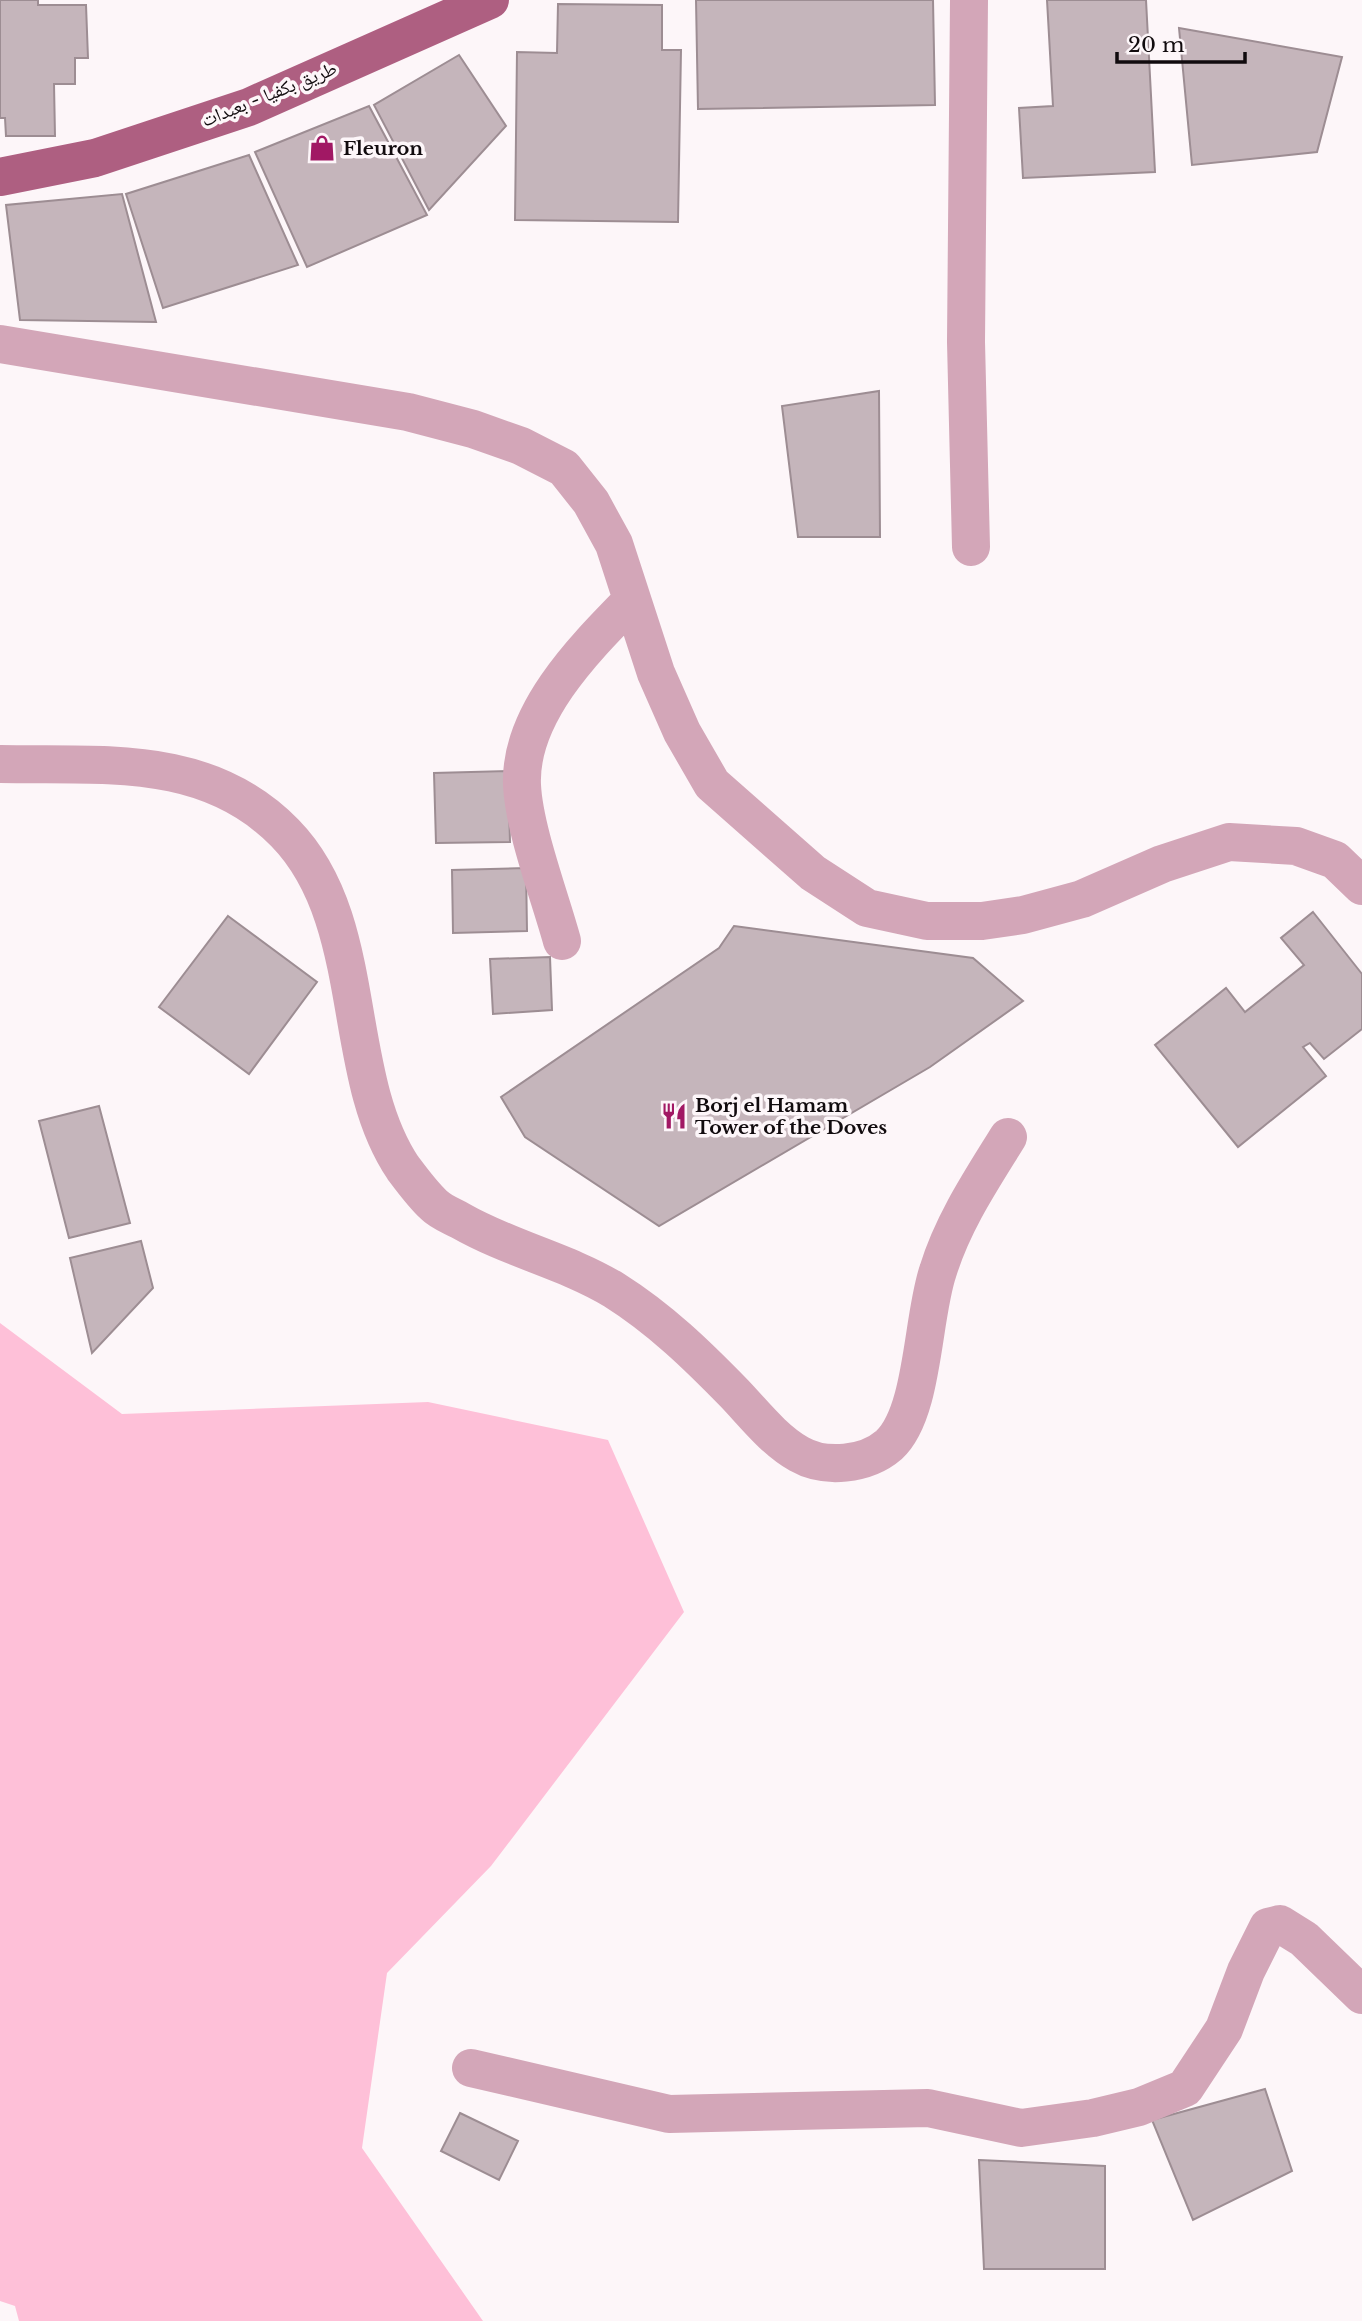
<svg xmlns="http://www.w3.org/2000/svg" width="1362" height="2321" viewBox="0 0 1362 2321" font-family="'Libre Baskerville','Noto Naskh Arabic',serif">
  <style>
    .green { fill: #fec0d8 }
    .building { fill: #c5b5bb; stroke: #9d8d93; stroke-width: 2 }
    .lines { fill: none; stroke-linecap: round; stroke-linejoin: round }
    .minor { stroke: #d3a6b8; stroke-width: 38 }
    .major { stroke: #ae5f81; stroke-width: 38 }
    .labels { text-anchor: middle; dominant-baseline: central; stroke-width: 7; stroke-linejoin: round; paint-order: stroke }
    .street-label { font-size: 19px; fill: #110b0e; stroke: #fdf6f9 }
    .poi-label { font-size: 19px; font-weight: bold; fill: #110b0e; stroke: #fdf6f9; text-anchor: start }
  </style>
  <rect width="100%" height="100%" fill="#fdf6f9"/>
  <path class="green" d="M0,1323L122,1414L428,1402L608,1440L684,1612L491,1866L387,1973L362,2148L483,2321H19L15,2306L0,2301Z"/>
  <path class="building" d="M0,0H38V5H86L88,58H75V84H54L55,136H6L5,118H0Z
    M696,0H933L935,105L698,109Z
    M1047,0H1146L1155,172L1023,178L1019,108L1053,106Z
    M558,4L662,5V50H681L678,222L515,220L517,52L557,53Z
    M1179,28L1342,57L1317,152L1192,165Z
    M459,55L506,126L429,210L374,105Z
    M369,106L427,215L307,267L255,152Z
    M249,155L298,265L163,308L126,194Z
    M122,194L156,322L20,320L6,205Z
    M879,391L880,537H798L782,406Z
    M508,771L510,842L436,843L434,773Z
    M526,868L527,931L453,933L452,870Z
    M1313,912L1362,974V1029L1324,1059L1310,1043L1303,1047L1326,1076L1238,1147L1155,1045L1226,988L1245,1012L1304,965L1281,938Z
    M228,916L317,982L249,1074L159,1007Z
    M734,926L973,958L1023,1001L930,1067L659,1226L525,1137L501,1097L719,948Z
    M550,957L552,1010L493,1014L490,959Z
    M99,1106L130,1223L69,1238L39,1121Z
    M141,1241L153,1288L92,1353L70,1258Z
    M1265,2089L1292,2171L1193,2220L1152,2120Z
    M460,2113L518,2141L499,2180L441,2151Z
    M979,2160L1105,2166V2269H984Z"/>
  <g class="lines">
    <path class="minor" d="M969,0L966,342L971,547
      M0,344L408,412L473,429L521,446L564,468L591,502L614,544L656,673L682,732L712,784L813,873L867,908L927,921H982L1023,915L1082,899L1162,864L1229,842L1296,846L1335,860L1362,886
      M0,764C103,766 207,753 285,833C371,921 339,1073 403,1168C412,1180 423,1195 434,1205C441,1212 452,1216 461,1221C510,1249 566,1261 614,1290C660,1319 697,1355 735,1394C754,1414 774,1440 799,1454C825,1469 866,1465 889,1445C924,1413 922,1317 938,1271C953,1222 982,1179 1008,1137
      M562,941C550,897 524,829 522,785C519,713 586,647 632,600
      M471,2068L669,2114L928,2108L1021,2128L1093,2118L1139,2107L1185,2088L1224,2029L1246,1971L1268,1927L1280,1924L1304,1939L1362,1995"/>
    <path class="major" d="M0,177L95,158L249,107L490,0"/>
  </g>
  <defs>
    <g id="shop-bare" transform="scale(2.1)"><path d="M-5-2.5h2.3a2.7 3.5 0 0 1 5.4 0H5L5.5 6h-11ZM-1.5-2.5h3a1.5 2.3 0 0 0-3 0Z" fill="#a11864" stroke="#fdf6f9" stroke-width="2.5" paint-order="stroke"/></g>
    <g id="restaurant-bare" transform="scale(2.1)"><path d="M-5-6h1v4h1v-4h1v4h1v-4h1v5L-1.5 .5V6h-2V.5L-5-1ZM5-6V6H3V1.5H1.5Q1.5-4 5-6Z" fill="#a11864" stroke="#fdf6f9" stroke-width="2.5" paint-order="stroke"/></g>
  </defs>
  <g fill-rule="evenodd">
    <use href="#shop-bare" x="322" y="148"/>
    <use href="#restaurant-bare" x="674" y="1116"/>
  </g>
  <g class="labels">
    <g class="street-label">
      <text transform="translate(269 94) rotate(-22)">طريق بكفيا - بعبدات</text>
    </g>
    <g class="poi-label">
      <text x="343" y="148">Fleuron</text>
      <text x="695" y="1105">Borj el Hamam<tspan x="695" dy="22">Tower of the Doves</tspan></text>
    </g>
  </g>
  <path d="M1117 52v10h128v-10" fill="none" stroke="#110b0e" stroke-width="3.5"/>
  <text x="1128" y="52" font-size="21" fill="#110b0e" stroke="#fdf6f9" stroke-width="5" paint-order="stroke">20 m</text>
</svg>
